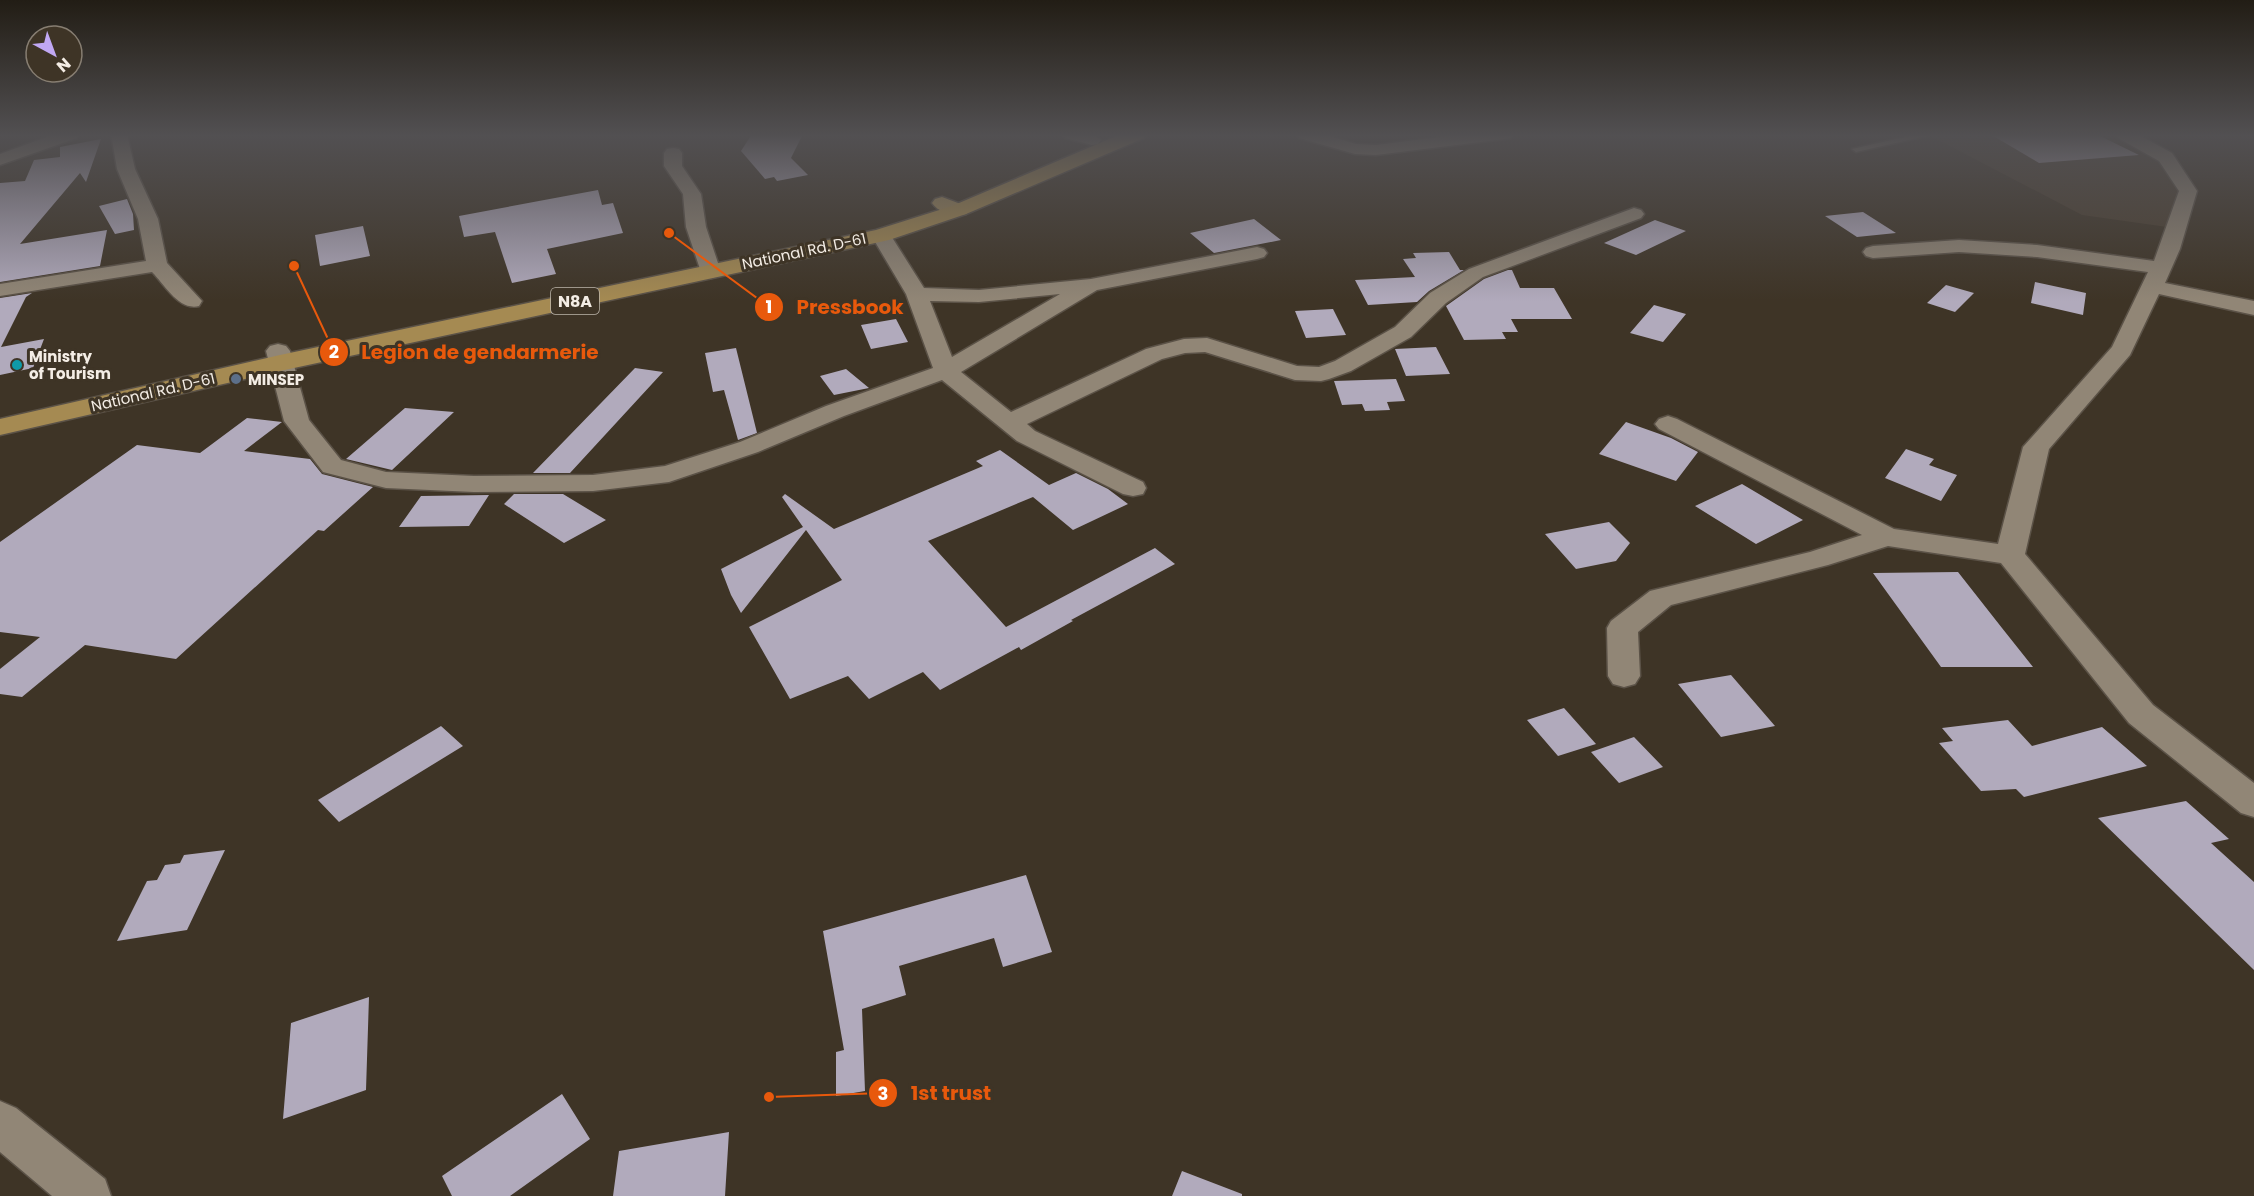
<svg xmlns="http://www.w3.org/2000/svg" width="2254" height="1196" viewBox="0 0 2254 1196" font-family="Poppins,sans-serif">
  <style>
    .commercial { fill: #4b3f30 }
    .building { fill: #b1aabc }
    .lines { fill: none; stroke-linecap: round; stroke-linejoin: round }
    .service-casing { stroke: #5b5247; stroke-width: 3 }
    .minor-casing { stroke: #5b5247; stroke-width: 3 }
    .primary-casing { stroke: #5b5247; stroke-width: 3 }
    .trunk-casing { stroke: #5b5247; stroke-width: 3 }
    .service { fill: #918676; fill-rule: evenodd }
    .minor { fill: #918676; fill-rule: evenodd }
    .primary { fill: #a0895b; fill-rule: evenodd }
    .trunk { fill: #a58a52; fill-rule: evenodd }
    .culture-dot { fill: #0f9aa8; stroke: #3e3426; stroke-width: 2 }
    .service-dot { fill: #5c6f8a; stroke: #3e3426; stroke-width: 2 }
    .labels { text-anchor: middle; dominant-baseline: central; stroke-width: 6; stroke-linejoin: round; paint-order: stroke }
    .far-street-label { font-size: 15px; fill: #f4ede5; stroke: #3e3426 }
    .far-poi-label { font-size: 15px; font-weight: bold; fill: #f4ede5; stroke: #3e3426; text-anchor: start }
    .shield { fill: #3e3426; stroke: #bdb6ac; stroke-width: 1.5 }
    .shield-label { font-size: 16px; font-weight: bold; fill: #f4ede5 }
    .leader { fill: none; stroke: #e8590c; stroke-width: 2 }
    .callout-dot { fill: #e8590c; stroke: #3e3426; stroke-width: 2 }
    .mark-label { font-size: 18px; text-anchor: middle; font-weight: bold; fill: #fff }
    .callout-label { font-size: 20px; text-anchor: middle; font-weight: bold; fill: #e8590c; stroke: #3e3426; stroke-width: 6; stroke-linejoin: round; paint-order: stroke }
  </style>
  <rect width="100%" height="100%" fill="#3e3426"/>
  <path class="commercial" d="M1927,134H2119L2162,157L2185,191L2174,228L2082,215Z"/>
  <path class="building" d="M752,134H803L791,158L808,175L777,181L774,177L765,179L741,151Z
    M1990,134H2096L2139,155L2039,163Z
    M101,139L86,182L80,173L20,244L107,230L100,266L0,282V183L25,181L34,160L60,157V147Z
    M598,190L602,205L613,203L623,233L547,249L556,274L512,283L495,232L464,237L459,216Z
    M127,199L133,214L134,230L115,234L99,206Z
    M1863,212L1896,233L1857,237L1825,216Z
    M1254,219L1281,240L1214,253L1190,233Z
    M1655,220L1686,231L1636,255L1604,243Z
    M363,226L370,256L320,266L315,235Z
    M1449,252L1460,270H1464L1429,291L1417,302L1368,305L1355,280L1415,277L1403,259L1416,258L1413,253Z
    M1508,270H1512L1520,288H1554L1572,319H1511L1518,332H1502L1506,339L1464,340L1446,306L1484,279Z
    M2035,282L2086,293L2083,315L2031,303Z
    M1946,285L1974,293L1955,312L1927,303Z
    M32,293L26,297L1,347L44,339L33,368L0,375V298Z
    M1654,305L1686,314L1663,342L1630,333Z
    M1333,309L1346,335L1306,338L1295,311Z
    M896,319L908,342L871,349L861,325Z
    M1436,347L1450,374L1406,376L1395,349Z
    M736,348L757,433L738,440L724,390L713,392L705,353Z
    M635,368L663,372L570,473H533Z
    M846,369L869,388L834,395L820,376Z
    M1396,379L1405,401L1387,402L1390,410L1365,411L1362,404L1342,405L1334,381Z
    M405,408L454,412L392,470L346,459Z
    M247,418L282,422L244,451L310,459L322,474L373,487L324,531L318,530L176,659L85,645L22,697L0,694V669L40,637L0,632V542L137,445L200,453Z
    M1626,422L1671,438L1698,452L1676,481L1599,454Z
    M1906,449L1934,459L1929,465L1957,475L1941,501L1885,478Z
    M1000,450L1049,485L1076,473L1108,489L1128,504L1073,530L1033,497L928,541L1006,627L1155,548L1175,564L1071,620L1073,621L1021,650L1019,647L940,690L923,672L869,699L848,676L790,699L749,627L842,580L806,530L741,613L731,595L721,569L803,527L782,497L785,494L834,529L983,466L976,461Z
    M1742,484L1803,520L1756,544L1695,506Z
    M514,494H563L606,520L564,543L504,504Z
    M489,495L469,526L399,527L421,496Z
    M1609,522L1630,543L1616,561L1576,569L1545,534Z
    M1958,572L2002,628L2033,667H1941L1873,573Z
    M1731,675L1775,726L1721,737L1678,684Z
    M1564,708L1596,744L1558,756L1527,720Z
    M2008,720L2032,746L2102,727L2147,766L2024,797L2016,789L1981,791L1939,743L1953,741L1942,728Z
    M441,726L463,746L339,822L318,800Z
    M1634,737L1663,767L1619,783L1591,752Z
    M2186,801L2229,839L2211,843L2254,882V970L2098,818Z
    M225,850L187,930L117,941L147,881L157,880L165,865L180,863L184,855Z
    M1026,875L1052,952L1003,967L994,938L899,966L906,995L862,1009L865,1091L836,1096V1052L844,1050L823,931Z
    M369,997L366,1090L283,1119L291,1023Z
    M562,1094L590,1139L510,1196H452L442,1176Z
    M729,1132L725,1196H613L619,1151Z
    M1182,1171L1242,1194V1196H1172Z"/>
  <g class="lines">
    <g class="service-casing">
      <path id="service" d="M1918,134H1935L1856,152L1852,149Z"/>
    </g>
    <g class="minor-casing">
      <path id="minor" d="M55,134H79L77,138L0,165V154Z
        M111,134H127L135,169L158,219L167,263L202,301L199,306C179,311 165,285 152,272L0,296V284L146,261L138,219L117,169Z
        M1063,134C1075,134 1092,131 1101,140L1098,144L1092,145L1065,138Z
        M1297,134H1323L1356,144L1376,145L1464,134H1513L1511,138L1505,139L1376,155L1355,154L1299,138Z
        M2116,134H2137L2172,153L2197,191L2180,249L2165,283L2254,301V315L2159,294L2130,355L2049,449L2025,554L2153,705L2254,783V817L2241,813L2129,723L2001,563L1888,546L1828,565L1671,605L1638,632L1640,676L1635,684L1624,687L1613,684L1608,676L1607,628L1611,621L1650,591L1810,552L1862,535L1659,429L1655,424L1659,419L1668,416L1677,419L1894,529L1998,544L2023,447L2112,347L2148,272L2037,257L1959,252L1873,258L1866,256L1863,252L1866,248L1873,246L1959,240L2037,245L2154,261L2179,191L2159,161L2118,138Z
        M673,148L679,149L682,153V166L701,194L706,227L721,272L718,276L711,278L704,276L701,272L686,227L683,194L664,166V153L667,149Z
        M1634,208L1641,210L1644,214L1641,218L1483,277L1446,303L1411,337L1351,371L1329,379L1321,381L1295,380L1205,352L1185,353L1162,359L1027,424L1035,431L1143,482L1146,488L1143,494L1133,496L1123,494L1017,441L942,380L844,416L758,452L669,482L593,491L474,492L386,488L323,472L284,421L266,351L270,346L278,344L286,346L290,351L309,420L341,460L386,472L474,476L593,475L665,466L740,442L826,406L933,368L906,294L871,235L874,231H888L924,288L979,290L1091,279L1257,247L1264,249L1267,253L1264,257L1257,259L1097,290L961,372L1011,412L1146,349L1184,339L1207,338L1297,366L1319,367L1335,361L1395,327L1430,293L1469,269ZM1060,294L952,357L930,301L979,302Z
        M0,1101L16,1108L105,1179L111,1196H52L0,1152Z"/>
    </g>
    <g class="primary-casing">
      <path id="primary" d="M942,197L966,206L970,210L966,214C955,217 939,213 932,203L935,199Z"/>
    </g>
    <g class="trunk-casing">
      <path id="trunk" d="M1121,134H1146L1144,138L966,214L889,240L280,371L0,435V419L280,355L876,230L952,206Z"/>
    </g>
    <use href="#service" class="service"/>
    <use href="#minor" class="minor"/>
    <use href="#primary" class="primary"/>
    <use href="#trunk" class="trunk"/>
  </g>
  <linearGradient id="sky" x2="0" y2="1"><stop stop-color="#221d15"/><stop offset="0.45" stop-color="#525052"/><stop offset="1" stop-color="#525052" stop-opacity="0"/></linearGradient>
  <rect width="2254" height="301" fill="url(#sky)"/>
  <circle class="culture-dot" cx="17" cy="365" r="6"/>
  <circle class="service-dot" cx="236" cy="379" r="6"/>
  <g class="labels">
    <g class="far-street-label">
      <text transform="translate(804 251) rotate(-12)">National Rd. D-61</text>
      <text transform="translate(153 392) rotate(-13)">National Rd. D-61</text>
    </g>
    <g class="far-poi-label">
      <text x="29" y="356">Ministry<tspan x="29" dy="17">of Tourism</tspan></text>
      <text x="248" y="379">MINSEP</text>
    </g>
    <rect class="shield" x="551" y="288" width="48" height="26" rx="4.5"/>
    <g class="shield-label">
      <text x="575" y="301">N8A</text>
    </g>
  </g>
  <path class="leader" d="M669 233L769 307M294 266L334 352M769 1097L883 1093"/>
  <g class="callout-dot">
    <circle cx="669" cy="233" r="6"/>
    <circle cx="294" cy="266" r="6"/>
    <circle cx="769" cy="1097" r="6"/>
    <circle cx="769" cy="307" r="15"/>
    <circle cx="334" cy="352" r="15"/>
    <circle cx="883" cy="1093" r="15"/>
  </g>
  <g class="mark-label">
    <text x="769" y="313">1</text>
    <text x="334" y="358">2</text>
    <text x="883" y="1100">3</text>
  </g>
  <g class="callout-label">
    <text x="850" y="314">Pressbook</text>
    <text x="480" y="359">Legion de gendarmerie</text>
    <text x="951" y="1100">1st trust</text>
  </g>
  <g transform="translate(54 54) rotate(139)"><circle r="28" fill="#3e3426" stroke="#877e72" stroke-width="1.5"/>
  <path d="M0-4.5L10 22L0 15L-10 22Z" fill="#c1a8f3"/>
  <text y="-9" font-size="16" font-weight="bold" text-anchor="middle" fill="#f4ede5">N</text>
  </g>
</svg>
